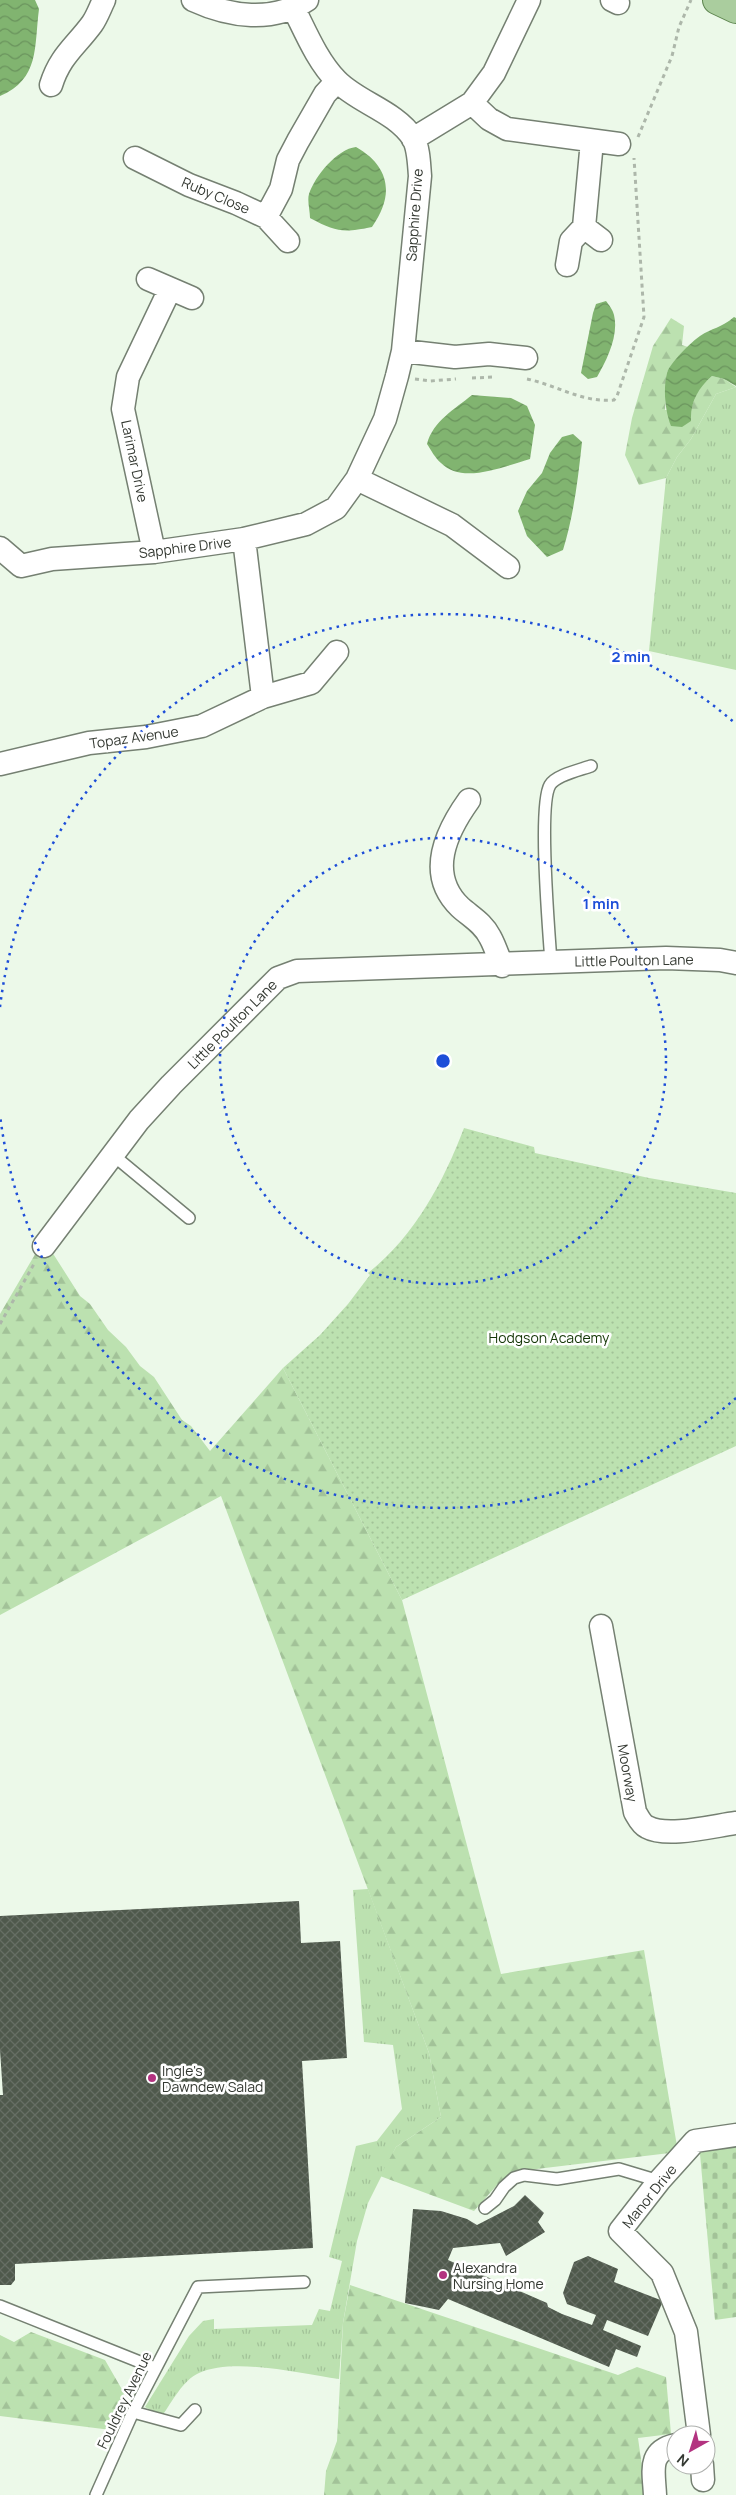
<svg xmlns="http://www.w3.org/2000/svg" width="736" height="2495" viewBox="0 0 736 2495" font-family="Manrope,sans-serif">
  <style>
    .grass { fill: url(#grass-tufts) }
    .forest { fill: url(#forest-firs) }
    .cemetery { fill: url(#cemetery-stones) }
    .park { fill: url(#park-dots) }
    .water { fill: url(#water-waves) }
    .building { fill: url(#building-cross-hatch) }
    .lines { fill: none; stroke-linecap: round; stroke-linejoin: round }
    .service-casing { stroke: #758072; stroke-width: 14 }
    .minor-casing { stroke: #758072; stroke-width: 25 }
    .primary-casing { stroke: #5c844e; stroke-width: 30 }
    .path { stroke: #adb7aa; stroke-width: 3; stroke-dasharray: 4 4; stroke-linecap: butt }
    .service { stroke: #fff; stroke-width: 11 }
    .minor { stroke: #fff; stroke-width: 22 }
    .primary { stroke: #aacd9e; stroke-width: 28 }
    .ring { fill: none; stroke: #1d4ed8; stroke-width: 2.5; stroke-dasharray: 2.5 5 }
    .poi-dot { fill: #b33380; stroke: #fff; stroke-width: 2 }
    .labels { text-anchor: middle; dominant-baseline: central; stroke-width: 5; stroke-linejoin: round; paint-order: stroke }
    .street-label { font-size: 14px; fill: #343932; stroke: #fff }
    .park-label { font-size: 14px; fill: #153707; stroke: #fff }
    .poi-label { font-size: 14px; fill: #343932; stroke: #fff; text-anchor: start }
    .centre { fill: #1d4ed8; stroke: #fff; stroke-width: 2.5 }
    .ring-label { font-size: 15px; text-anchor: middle; font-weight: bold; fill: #1d4ed8; stroke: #fff; stroke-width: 5; stroke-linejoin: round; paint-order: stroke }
  </style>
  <defs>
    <pattern id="grass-tufts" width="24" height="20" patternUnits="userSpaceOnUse" patternTransform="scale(1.25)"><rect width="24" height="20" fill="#bce1b0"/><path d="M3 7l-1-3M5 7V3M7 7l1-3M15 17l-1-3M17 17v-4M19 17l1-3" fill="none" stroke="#a2c298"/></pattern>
    <pattern id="forest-firs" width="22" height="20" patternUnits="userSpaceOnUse" patternTransform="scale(1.25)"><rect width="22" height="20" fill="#bce1b0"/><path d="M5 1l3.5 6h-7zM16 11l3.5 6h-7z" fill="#a2c298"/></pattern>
    <pattern id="cemetery-stones" width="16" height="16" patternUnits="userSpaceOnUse" patternTransform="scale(1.25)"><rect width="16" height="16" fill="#bce1b0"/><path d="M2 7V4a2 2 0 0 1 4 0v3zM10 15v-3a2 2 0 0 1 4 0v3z" fill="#a2c298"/></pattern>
    <pattern id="park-dots" width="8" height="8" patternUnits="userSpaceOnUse" patternTransform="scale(1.25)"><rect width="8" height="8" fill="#bce1b0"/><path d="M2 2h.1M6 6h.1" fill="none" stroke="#a2c298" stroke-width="1.8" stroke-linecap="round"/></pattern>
    <pattern id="water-waves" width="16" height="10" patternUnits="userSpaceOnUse" patternTransform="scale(1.25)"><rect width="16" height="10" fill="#81b470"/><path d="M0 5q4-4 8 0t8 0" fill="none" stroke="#6a935d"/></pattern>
    <pattern id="building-cross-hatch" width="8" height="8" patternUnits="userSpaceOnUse" patternTransform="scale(1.25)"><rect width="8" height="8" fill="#4f594c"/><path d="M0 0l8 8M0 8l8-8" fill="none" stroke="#666e64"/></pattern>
  </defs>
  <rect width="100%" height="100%" fill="#ecf9e9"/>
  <path class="grass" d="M736,387V670L649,651L666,478L677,457L691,439L716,394Z
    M368,1889L429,2053L441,2117L396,2147L368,2203L357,2241L343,2323L339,2379C301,2374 235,2357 199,2373C183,2380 172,2402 162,2416L145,2407L189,2336L203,2321L214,2319V2329L312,2325L319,2309L330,2311L342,2261L329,2257L356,2146L377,2141L402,2109L393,2045L364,2042L353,1890Z"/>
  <path class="forest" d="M671,318L684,326L682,345L688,347L667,372L665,410L690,411L699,387L712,376L724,379L736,387L716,394L691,439L677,457L666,478L639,485L625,455L632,418L653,346Z
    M37,1251L52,1252L80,1296L90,1304L108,1330L126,1347L140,1366L154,1377L182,1420L191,1426L210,1451L283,1368L402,1600L501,1974L644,1950L678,2152L520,2171L497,2185L474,2211L380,2176L396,2147L441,2117L429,2053L221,1496L0,1615V1314Z
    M350,2285L618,2375L637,2367L666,2377L671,2434L638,2438L646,2495H324L326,2471L337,2441L343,2323Z
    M31,2332L105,2360L124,2393L111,2430L0,2416V2335L14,2342Z"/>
  <path class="cemetery" d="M736,2139V2317L715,2320L699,2143Z"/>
  <path class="park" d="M464,1128L534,1147L535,1153L649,1178L736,1193V1446L402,1600L283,1368L320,1335L348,1304L370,1275L368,1273C414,1237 444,1181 464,1128Z"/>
  <path class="water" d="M0,0H35L39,9C34,47 40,79 0,96Z
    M356,147C391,167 394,196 372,227C343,233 336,232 310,218C310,211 307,200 309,194C315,176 337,149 356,147Z
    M606,301C609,305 613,310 614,315C619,335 607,360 597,377L588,379L581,373L593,313L596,304Z
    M734,317L736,318V386L724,379L712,376C698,388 690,403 691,421L682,427L671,426C665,410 663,390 667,373C669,364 692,341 700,336C712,328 721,328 734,317Z
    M472,395L511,398L527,406L535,425L530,459C505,466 462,485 441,463C435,458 431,450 427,444C433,421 455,409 472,395Z
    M573,434L582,442C578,479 574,514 563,550L547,557L527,536L518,511L527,491L542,473L550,453L562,437Z"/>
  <path class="building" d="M299,1901L301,1943L340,1941L347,2058L302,2061L313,2248L15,2264V2280L11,2285H0V2095H3L0,2050V1916Z
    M525,2195L544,2213L538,2222L545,2232L506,2256L500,2243L453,2248L448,2260L547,2303L548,2307L562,2314L592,2325L596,2315L567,2304L563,2293L574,2262L588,2256L618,2269L614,2282L663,2301L648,2336L607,2320L603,2330L641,2346L637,2357L616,2349L609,2367L448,2299L439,2310L405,2303L413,2209L441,2211L467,2219L477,2225L514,2206Z"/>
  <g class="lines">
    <g class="service-casing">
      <path id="service" d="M551,962C549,933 538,805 550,785C556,775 580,770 591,766
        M113,1155L189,1218
        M485,2208L495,2200L504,2187L514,2178L524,2175L557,2179L619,2169L659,2181
        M0,2306L155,2368
        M133,2412L181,2425L195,2410
        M96,2495L133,2412L198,2287L304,2282"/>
    </g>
    <g class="minor-casing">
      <path id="minor" d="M193,0C230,17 273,23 307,0
        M612,0L618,3
        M51,85C60,56 75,47 92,24C97,17 100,8 104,0
        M472,103L489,119L507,129L619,144
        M413,139L472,103L494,73L529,0
        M135,158L189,185L236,203L266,217L281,189L288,160L298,141L325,94L337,81
        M266,217L288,241
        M584,227L601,240
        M567,265L571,241L584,227L592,141
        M148,279L192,298
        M403,351L455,357L489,354L526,358
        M357,479L452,525L508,567
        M244,539L263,697
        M0,548L21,566L52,559L154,552L244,539L306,524L336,508L357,479L385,419L397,376L403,351L420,176C419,165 419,148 413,138C395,111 359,103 337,81C318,62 306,33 294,9
        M154,552L123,409L128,377L170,289
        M0,764L89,743L146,737L202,726L263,697L311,683L337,652
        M469,800C446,832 426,874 460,907C471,917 483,923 490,937C495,946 498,956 502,966
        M44,1246L139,1120L171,1085L278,978L297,971L666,958L720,960L736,963
        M601,1626L635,1812C638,1817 641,1824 647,1827C667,1838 713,1826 736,1823
        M699,2435L686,2332L662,2273L620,2231L659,2181L695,2141L736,2135
        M702,2465L703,2480
        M655,2495C654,2472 647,2451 676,2445"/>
    </g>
    <g class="primary-casing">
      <path id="primary" d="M717,0L736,9"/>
    </g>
    <path class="path" d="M638,137L672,56L679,27L691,0
      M472,378L494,377
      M415,379L430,381L456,379
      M527,379C556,385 583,403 614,400L617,396L644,317L634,158
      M0,1324L34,1264"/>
    <use href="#service" class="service"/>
    <use href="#minor" class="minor"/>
    <use href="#primary" class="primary"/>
  </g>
  <g class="ring">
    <circle cx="443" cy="1061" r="223"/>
    <path d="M736 1398A446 446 0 0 1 0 1115M0 1007A446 446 0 0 1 736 724"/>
  </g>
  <g class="poi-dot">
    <circle cx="152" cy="2078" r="5"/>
    <circle cx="443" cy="2275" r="5"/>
  </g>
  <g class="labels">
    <g class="street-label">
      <text transform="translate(216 195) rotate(23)">Ruby Close</text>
      <text transform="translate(414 215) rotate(-86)">Sapphire Drive</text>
      <text transform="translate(135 461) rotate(78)">Larimar Drive</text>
      <text transform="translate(185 547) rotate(-7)">Sapphire Drive</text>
      <text transform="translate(134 737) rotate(-8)">Topaz Avenue</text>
      <text transform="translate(634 960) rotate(-1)">Little Poulton Lane</text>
      <text transform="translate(232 1024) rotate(-45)">Little Poulton Lane</text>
      <text transform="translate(628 1773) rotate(80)">Moorway</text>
      <text transform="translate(649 2196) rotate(-51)">Manor Drive</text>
      <text transform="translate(124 2400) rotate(-64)">Fouldrey Avenue</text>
    </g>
    <g class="park-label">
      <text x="549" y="1337">Hodgson Academy</text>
    </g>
    <g class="poi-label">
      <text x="162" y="2070">Ingle's<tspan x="162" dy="16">Dawndew Salad</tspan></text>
      <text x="453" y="2267">Alexandra<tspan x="453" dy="16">Nursing Home</tspan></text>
    </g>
  </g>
  <circle cx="443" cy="1061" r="8" class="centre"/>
  <g class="ring-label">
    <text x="631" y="662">2 min</text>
    <text x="601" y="909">1 min</text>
  </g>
  <g transform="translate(691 2450) rotate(219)"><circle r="24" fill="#ffffff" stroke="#aeb0ad"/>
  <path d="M0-4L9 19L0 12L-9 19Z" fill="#b33380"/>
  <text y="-8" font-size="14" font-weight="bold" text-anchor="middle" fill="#343932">N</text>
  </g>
</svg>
